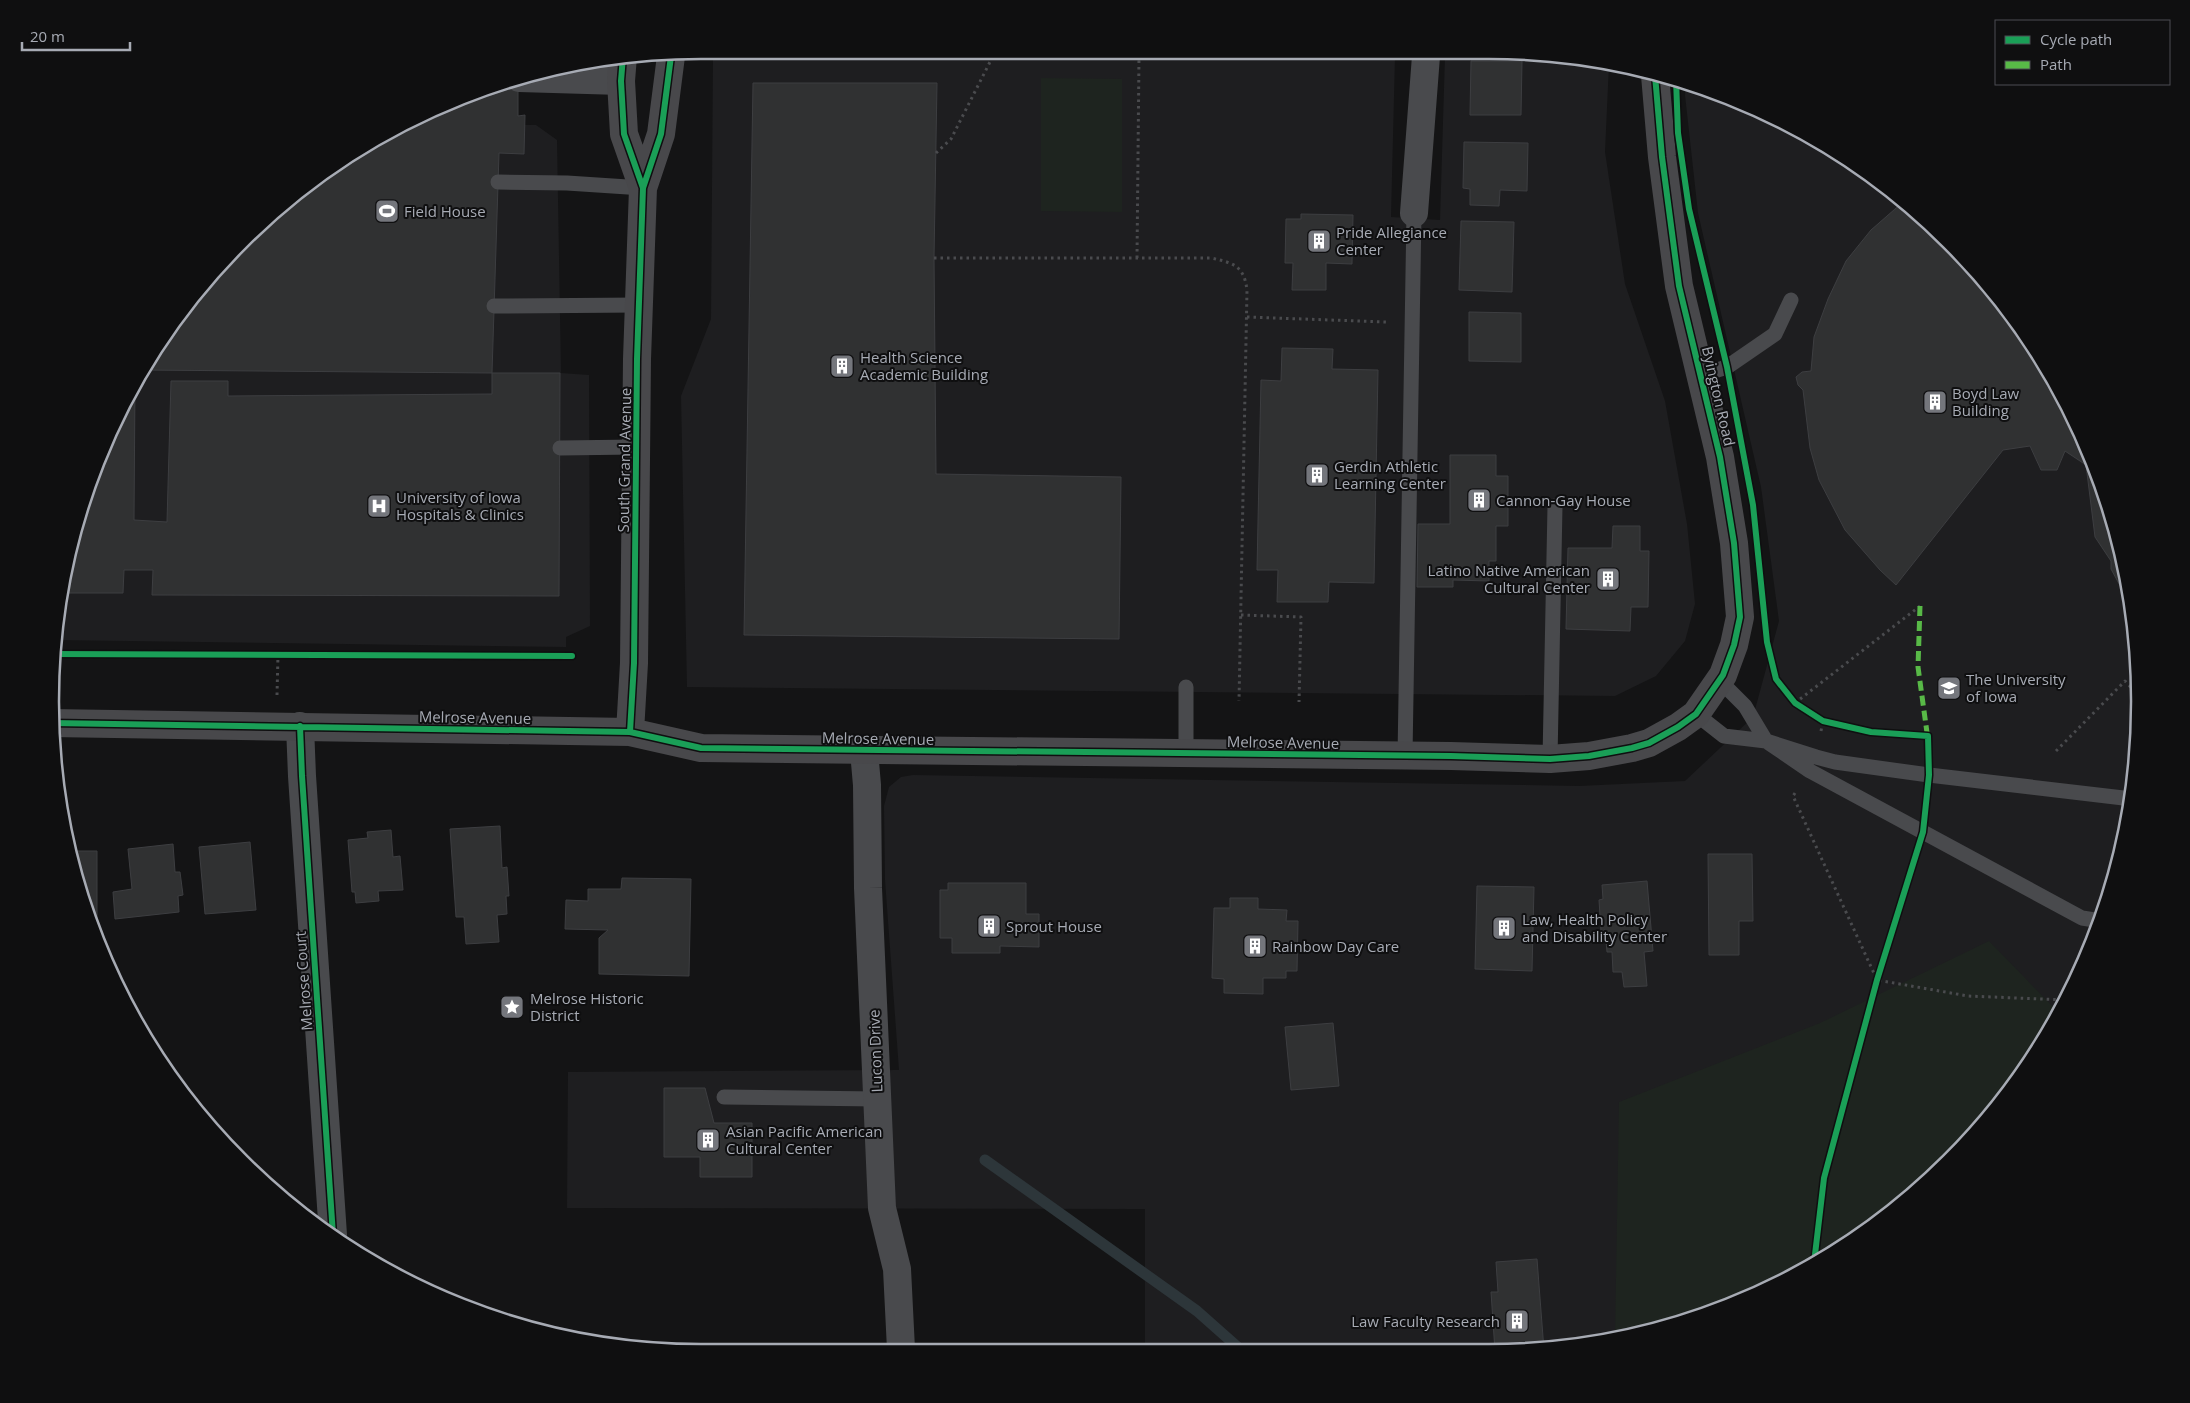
<svg xmlns="http://www.w3.org/2000/svg" width="2190" height="1403" viewBox="0 0 2190 1403" font-family="'Open Sans',sans-serif">
  <style>
    .built { fill: #1e1e20 }
    .green { fill: #1e241f }
    .lines { fill: none; stroke-linecap: round; stroke-linejoin: round }
    .stream { stroke: #2d363a; stroke-width: 11 }
    .building { fill: #303132; stroke: #3d3e41 }
    .path { stroke: #4a4b4e; stroke-width: 3; stroke-dasharray: 2.5 4; stroke-linecap: butt }
    .lane { stroke: #494a4d; stroke-width: 15 }
    .street { stroke: #494a4d; stroke-width: 28 }
    .secondary { stroke: #48484b; stroke-width: 28 }
    .quiet { stroke: #58b947; stroke-width: 5; stroke-dasharray: 10 5; stroke-linecap: butt }
    .cycleway-casing { stroke: #0f0f10; stroke-width: 9 }
    .cycleway { stroke: #1a9f57; stroke-width: 6 }
    .labels { text-anchor: middle; dominant-baseline: central; stroke-width: 4; stroke-linejoin: round; paint-order: stroke }
    .poi-label { font-size: 15px; fill: #a7abb4; stroke: #0f0f10; text-anchor: start }
    .street-label { font-size: 15px; fill: #a7abb4; stroke: #0f0f10 }
    .rim { fill: none; stroke: #a7abb4; stroke-width: 2.5 }
  </style>
  <rect width="100%" height="100%" fill="#141415"/>
  <path class="built" d="M713,56H1395L1391,217L1440,220L1445,56H1574L1609,64L1605,152L1625,284L1665,401L1687,524L1695,604L1685,641L1656,676L1615,696L687,687L681,396L711,319Z
    M1686,82L1698,84L1776,117L1918,211L2005,305L2073,413L2118,533L2139,659L2134,786L2106,911L2053,1027L1979,1131L1885,1218L1777,1286L1657,1331L1531,1352L1145,1350V1209L567,1208L568,1072L899,1070L885,880L884,806L889,787L901,777L913,775L1579,786L1685,781L1753,717L1779,621L1761,487L1698,213L1685,95Z
    M412,124L536,125L557,140L561,373L589,375L590,626L566,637V647L55,640L85,492L137,376L185,305L241,241L339,160Z"/>
  <path class="green" d="M1041,78L1122,79V212L1041,211Z
    M1989,941L2059,1013L2053,1027L1979,1131L1885,1218L1777,1286L1657,1331L1615,1338L1619,1102L1820,1023Z"/>
  <g class="lines">
    <path class="stream" d="M985,1160L1197,1311L1241,1350"/>
  </g>
  <path class="building" d="M1471,61H1522L1521,115H1470Z
    M518,79V116L525,115L524,154L499,153L492,373L141,370L185,305L241,241L339,160L492,84Z
    M753,83H937L934,258L936,474L1121,477L1119,639L744,635Z
    M1464,142L1528,143L1527,191L1500,190L1499,206L1470,205V189L1463,188Z
    M1903,202L1918,211L2005,305L2073,413L2118,533L2130,604L2111,569V561L2095,537L2086,465L2065,451L2057,470H2041L2030,446L2003,450L1896,585L1880,570L1845,530L1819,480L1810,448L1803,390L1798,385L1796,377L1802,372L1811,371L1814,337L1828,299L1846,261L1871,230Z
    M1301,214L1353,215L1352,264L1326,263V290H1292L1293,263H1285L1286,219H1301Z
    M1461,221L1514,222L1512,292L1459,290Z
    M1469,312L1521,313V362L1469,361Z
    M1282,348L1333,349L1332,369L1378,370L1374,583L1329,582L1328,602H1277L1278,570H1257L1261,380L1281,381Z
    M492,373H560L559,596L152,595L153,570H124L123,593H65L85,492L135,382L134,520L167,522L171,381H228V396L492,394Z
    M1450,455H1496V476H1508V526H1496V561H1489V581L1453,580V587H1417L1418,524H1450Z
    M1613,526H1640V551H1649L1648,607H1631L1630,631L1566,629L1568,548H1612Z
    M500,826L502,868L507,867L509,896H506L507,914L497,915L499,942L466,944L464,917H456L450,829Z
    M391,830L393,857L400,856L403,890L378,891L379,901L356,903L355,892H352L348,840L368,838L367,832Z
    M250,842L256,910L205,914L199,847Z
    M173,844L175,872H180L183,895L178,896L179,912L115,919L113,892L132,889L128,849Z
    M69,851H97V918H89L72,870Z
    M1708,854H1752L1753,921H1739V955H1709Z
    M622,878L691,879L689,976L599,974V938L608,930L565,929L566,900L588,901V889H621Z
    M1647,881L1653,951L1644,952L1647,986L1624,987L1622,972H1613L1612,952H1607L1605,930L1601,931L1599,900L1603,899L1602,885Z
    M948,883H1026V914H1039V947L1000,946V953H952V938H940V890H948Z
    M1477,886L1534,887L1532,971L1475,969Z
    M1230,898H1258V909L1287,910L1286,921H1298L1297,971H1286V978H1263V994L1224,993V979L1212,978L1214,908H1230Z
    M1333,1023L1339,1086L1291,1090L1285,1027Z
    M664,1088H705L714,1123H752V1177H700V1157H664Z
    M1537,1259L1544,1350L1531,1352L1495,1351L1491,1292H1498L1496,1262Z"/>
  <g class="lines">
    <path class="path" d="M936,153L951,139L993,56
      M934,258H1211C1234,263 1244,266 1247,290L1239,701
      M1137,258L1139,56
      M1247,317L1386,322
      M1241,615L1301,617L1299,702
      M277,695L278,655
      M1795,703L1920,606
      M1821,731L1823,721
      M2056,751L2125,681L2137,694
      M1795,793L1793,796L1877,980L1968,996L2065,1000"/>
    <path class="lane" d="M498,182L567,183L643,188
      M494,306L639,305
      M1701,375L1727,367L1775,334L1791,300
      M560,448L636,447
      M1719,680L1745,706L1766,741L1810,771L2082,918L2101,921
      M1186,687V753
      M1696,714L1724,736L1766,741L1816,757L1835,762L1929,775L2132,799
      M1405,756L1414,213
      M1550,759L1555,506
      M724,1097L877,1099"/>
    <path class="street" d="M519,78L621,81
      M1414,213L1426,56
      M300,726L302,776L333,1235
      M864,751L867,785L868,888L882,1208L897,1269L901,1349"/>
    <path class="secondary" d="M623,56L621,81L624,134L643,188
      M51,723L630,732L701,748L1451,756L1550,759L1589,756L1632,748L1649,743L1678,727L1696,714L1723,675L1734,645L1740,617L1734,543L1720,457L1679,286L1662,157L1655,75
      M630,732L634,663L637,359L643,188L661,134L671,56"/>
    <path class="quiet" d="M1920,606L1918,667L1928,740"/>
    <g class="cycleway-casing">
      <path id="cycleway" d="M623,56L621,81L624,134L643,188
        M1676,79L1678,133L1689,209L1727,367L1753,505L1767,642L1776,679L1795,703L1823,721L1871,732L1928,736L1929,775L1923,832L1877,980L1824,1178L1814,1263
        M52,654L572,656
        M51,723L630,732L701,748L1451,756L1550,759L1589,756L1632,748L1649,743L1678,727L1696,714L1723,675L1734,645L1740,617L1734,543L1720,457L1679,286L1662,157L1655,75
        M300,726L302,776L333,1235
        M630,732L634,663L637,359L643,188L661,134L671,56"/>
    </g>
    <use href="#cycleway" class="cycleway"/>
  </g>
  <defs>
    <g id="stadium-square" transform="scale(1.25)"><rect x="-9" y="-9" width="18" height="18" rx="4" fill="#74767c" stroke="#0f0f10"/><path d="M0-5a6.5 5 0 1 0 0 10a6.5 5 0 1 0 0-10ZM-3.5-1.8h7v3.6h-7Z" fill="#fff"/></g>
    <g id="building-square" transform="scale(1.25)"><rect x="-9" y="-9" width="18" height="18" rx="4" fill="#74767c" stroke="#0f0f10"/><path d="M-4-6H4V6H1V3H-1V6H-4ZM-2.5-4.3h1.7v1.8h-1.7ZM.8-4.3h1.7v1.8H.8ZM-2.5-1h1.7V.8h-1.7ZM.8-1h1.7V.8H.8Z" fill="#fff"/></g>
    <g id="hospital-square" transform="scale(1.25)"><rect x="-9" y="-9" width="18" height="18" rx="4" fill="#74767c" stroke="#0f0f10"/><path d="M-5-5h3v3.5h4V-5h3V5h-3V1.5h-4V5h-3Z" fill="#fff"/></g>
    <g id="university-square" transform="scale(1.25)"><rect x="-9" y="-9" width="18" height="18" rx="4" fill="#74767c" stroke="#0f0f10"/><path d="M0-5L7-2L0 1L-7-2ZM-4 1L0 2.5L4 1V4Q0 6-4 4Z" fill="#fff"/></g>
    <g id="sight-square" transform="scale(1.25)"><rect x="-9" y="-9" width="18" height="18" rx="4" fill="#74767c" stroke="#0f0f10"/><path d="M0-6L1.8-2.2L6-1.7L2.9 1.2L3.7 5.4L0 3.3L-3.7 5.4L-2.9 1.2L-6-1.7L-1.8-2.2Z" fill="#fff"/></g>
  </defs>
  <g fill-rule="evenodd">
    <use href="#stadium-square" x="387" y="211"/>
    <use href="#building-square" x="1319" y="241"/>
    <use href="#building-square" x="842" y="366"/>
    <use href="#building-square" x="1935" y="402"/>
    <use href="#building-square" x="1317" y="475"/>
    <use href="#building-square" x="1479" y="500"/>
    <use href="#hospital-square" x="379" y="506"/>
    <use href="#building-square" x="1608" y="579"/>
    <use href="#university-square" x="1949" y="688"/>
    <use href="#building-square" x="989" y="926"/>
    <use href="#building-square" x="1504" y="928"/>
    <use href="#building-square" x="1255" y="946"/>
    <use href="#sight-square" x="512" y="1007"/>
    <use href="#building-square" x="708" y="1140"/>
    <use href="#building-square" x="1517" y="1321"/>
  </g>
  <g class="labels">
    <g class="poi-label">
      <text x="404" y="211">Field House</text>
      <text x="1336" y="232">Pride Allegiance<tspan x="1336" dy="17">Center</tspan></text>
      <text x="860" y="357">Health Science<tspan x="860" dy="17">Academic Building</tspan></text>
      <text x="1952" y="393">Boyd Law<tspan x="1952" dy="17">Building</tspan></text>
      <text x="1334" y="466">Gerdin Athletic<tspan x="1334" dy="17">Learning Center</tspan></text>
      <text x="396" y="497">University of Iowa<tspan x="396" dy="17">Hospitals &amp; Clinics</tspan></text>
      <text x="1496" y="500">Cannon-Gay House</text>
      <text x="1590" y="570" text-anchor="end">Latino Native American<tspan x="1590" dy="17">Cultural Center</tspan></text>
      <text x="1966" y="679">The University<tspan x="1966" dy="17">of Iowa</tspan></text>
      <text x="1522" y="919">Law, Health Policy<tspan x="1522" dy="17">and Disability Center</tspan></text>
      <text x="1006" y="926">Sprout House</text>
      <text x="1272" y="946">Rainbow Day Care</text>
      <text x="530" y="998">Melrose Historic<tspan x="530" dy="17">District</tspan></text>
      <text x="726" y="1131">Asian Pacific American<tspan x="726" dy="17">Cultural Center</tspan></text>
      <text x="1500" y="1321" text-anchor="end">Law Faculty Research</text>
    </g>
    <g class="street-label">
      <text transform="translate(1719 396) rotate(77)">Byington Road</text>
      <text transform="translate(624 460) rotate(-89)">South Grand Avenue</text>
      <text transform="translate(475 717) rotate(1)">Melrose Avenue</text>
      <text transform="translate(878 738) rotate(1)">Melrose Avenue</text>
      <text transform="translate(1283 742) rotate(1)">Melrose Avenue</text>
      <text transform="translate(303 981) rotate(-94)">Melrose Court</text>
      <text transform="translate(875 1051) rotate(-92)">Lucon Drive</text>
    </g>
  </g>
  <path d="M0 0H2190V1403H0ZM701 59H1489A642 642 0 0 1 2131 701V702A642 642 0 0 1 1489 1344H701A642 642 0 0 1 59 702V701A642 642 0 0 1 701 59Z" fill="#0f0f10" fill-rule="evenodd"/>
  <path class="rim" d="M701 59H1489A642 642 0 0 1 2131 701V702A642 642 0 0 1 1489 1344H701A642 642 0 0 1 59 702V701A642 642 0 0 1 701 59Z"/>
  <rect x="1995" y="20" width="175" height="65" fill="#0f0f10" stroke="#4c4d52"/>
  <rect x="2005" y="36" width="25" height="8" fill="#1a9f57" stroke="#4c4d52"/>
  <text x="2040" y="45" font-size="15" fill="#a7abb4">Cycle path</text>
  <rect x="2005" y="61" width="25" height="8" fill="#58b947" stroke="#4c4d52"/>
  <text x="2040" y="70" font-size="15" fill="#a7abb4">Path</text>
  <path d="M22 42v8h108v-8" fill="none" stroke="#a7abb4" stroke-width="2.5"/>
  <text x="30" y="42" font-size="15" fill="#a7abb4" stroke="#0f0f10" stroke-width="4" paint-order="stroke">20 m</text>
</svg>
